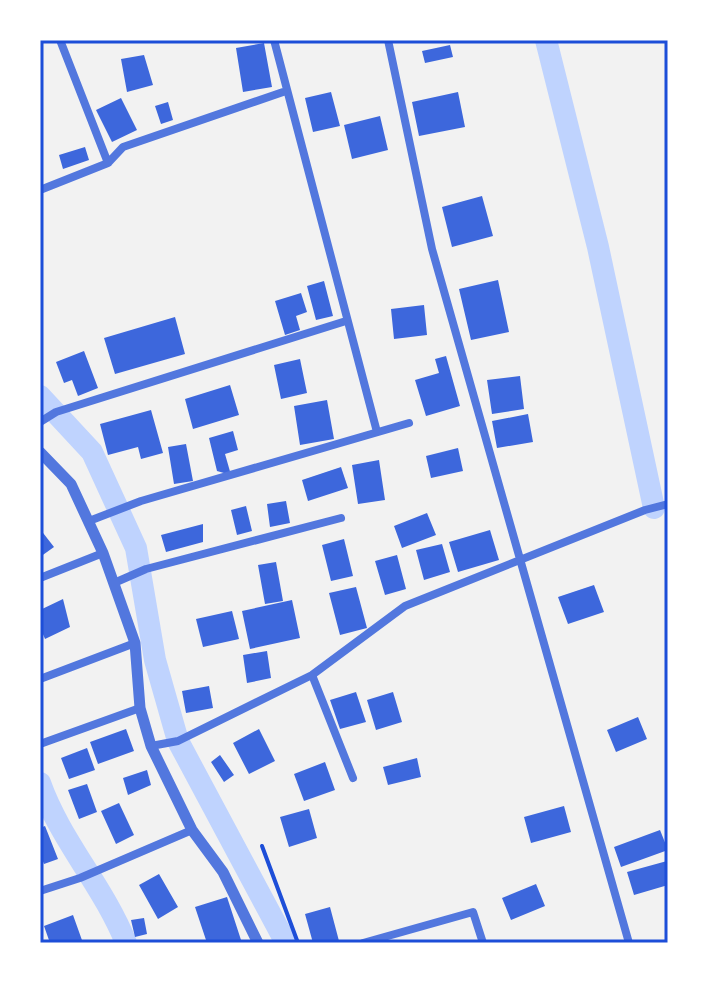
<svg xmlns="http://www.w3.org/2000/svg" width="708" height="983" viewBox="0 0 708 983" font-family="'Sofia Sans Condensed',sans-serif">
  <style>
    .lines { fill: none; stroke-linecap: round; stroke-linejoin: round }
    .canal { stroke: #bfd3fe; stroke-width: 22 }
    .building { fill: #3d67dc }
    .path { stroke: #1d4ed8; stroke-width: 4 }
    .minor { stroke: #5277de; stroke-width: 8 }
    .tertiary { stroke: #5277de; stroke-width: 11 }
    .neatline { fill: none; stroke: #1d4ed8; stroke-width: 3 }
  </style>
  <rect width="100%" height="100%" fill="#f2f2f2"/>
  <g class="lines">
    <path class="canal" d="M546,40L598,247L654,508
      M40,396L92,452L136,548L155,660L178,741L286,943
      M40,783C60,840 104,887 126,943"/>
  </g>
  <path class="building" d="M264,43L272,87L243,92L236,48Z
    M450,45L453,57L425,63L422,51Z
    M144,55L153,85L127,92L121,59Z
    M331,92L340,126L313,132L305,98Z
    M458,92L465,127L419,136L412,102Z
    M121,98L137,130L112,142L96,110Z
    M168,102L173,120L161,124L155,106Z
    M380,116L388,150L352,159L344,125Z
    M85,147L89,160L63,169L59,155Z
    M482,196L493,236L452,247L442,207Z
    M498,280L509,332L471,340L459,289Z
    M324,281L333,316L316,320L307,286Z
    M301,293L307,312L296,316L300,330L285,335L275,301Z
    M424,305L427,335L394,339L391,309Z
    M175,317L185,354L115,374L104,338Z
    M84,351L98,388L78,396L72,380L64,383L56,362Z
    M446,356L460,406L426,416L415,380L439,373L435,359Z
    M300,359L307,393L281,399L274,365Z
    M520,376L524,409L492,414L487,380Z
    M230,385L239,415L193,429L185,399Z
    M327,400L334,439L300,445L294,406Z
    M151,410L163,453L141,459L138,447L108,455L100,424Z
    M528,414L533,442L497,448L492,421Z
    M233,431L238,450L225,454L231,475L217,471L209,438Z
    M186,444L193,481L174,484L168,447Z
    M458,448L463,471L431,478L426,456Z
    M379,460L385,500L358,504L352,465Z
    M341,467L348,488L308,501L302,480Z
    M286,501L290,523L270,527L267,504Z
    M246,506L252,531L237,535L231,510Z
    M427,513L436,535L402,548L394,526Z
    M203,524V542L166,552L161,535Z
    M40,529L54,547L40,557Z
    M490,530L499,560L458,572L449,542Z
    M344,539L353,576L331,581L322,545Z
    M442,544L450,572L424,580L416,550Z
    M397,555L406,589L385,595L375,561Z
    M276,562L283,601L265,604L258,565Z
    M594,585L604,612L568,624L558,597Z
    M356,587L367,628L340,635L329,593Z
    M63,599L70,627L45,639L40,627V610Z
    M292,600L300,638L250,649L242,611Z
    M232,611L239,639L203,647L196,619Z
    M267,651L271,678L247,683L243,655Z
    M209,686L213,708L186,713L182,691Z
    M356,692L366,722L340,729L330,700Z
    M393,692L402,722L376,730L367,700Z
    M638,717L647,739L616,752L607,730Z
    M126,729L134,751L98,764L90,742Z
    M259,729L275,761L249,774L233,743Z
    M87,748L95,770L69,779L61,758Z
    M220,755L234,775L224,782L211,762Z
    M417,758L421,777L388,785L383,767Z
    M325,762L335,790L304,801L294,774Z
    M147,770L151,785L128,795L123,778Z
    M87,784L97,812L79,819L68,790Z
    M119,803L134,835L116,844L101,811Z
    M564,806L571,832L531,843L524,817Z
    M309,809L317,838L289,847L280,817Z
    M45,826L58,859L44,864L40,854V828Z
    M660,830L668,850L621,867L614,847Z
    M667,861L668,885L634,895L627,872Z
    M159,874L178,907L158,919L139,885Z
    M536,884L545,906L511,920L502,898Z
    M227,897L242,943H207L195,907Z
    M330,907L339,941L313,943L305,914Z
    M73,915L83,943H50L44,926Z
    M144,918L147,934L135,937L131,920Z"/>
  <g class="lines">
    <path class="path" d="M262,846L298,943"/>
    <path class="minor" d="M60,40L108,163
      M274,40L377,432
      M388,40L432,249L629,943
      M40,190L108,163L123,147L286,91
      M40,422L56,412L346,321
      M89,521L141,501L409,423
      M40,578L103,553
      M114,583L146,569L341,518
      M312,675L353,778
      M40,679L135,643
      M40,744L140,708
      M151,746L178,741L312,675L405,606L645,510L668,504
      M40,891L80,878L192,830
      M363,943L473,912L483,943"/>
    <path class="tertiary" d="M40,452L71,484L103,553L135,643L140,708L151,746L192,830L223,872L258,943"/>
  </g>
  <rect width="708" height="983" fill="none" stroke="#ffffff" stroke-width="84"/>
  <rect x="42" y="42" width="624" height="899" class="neatline"/>
</svg>
